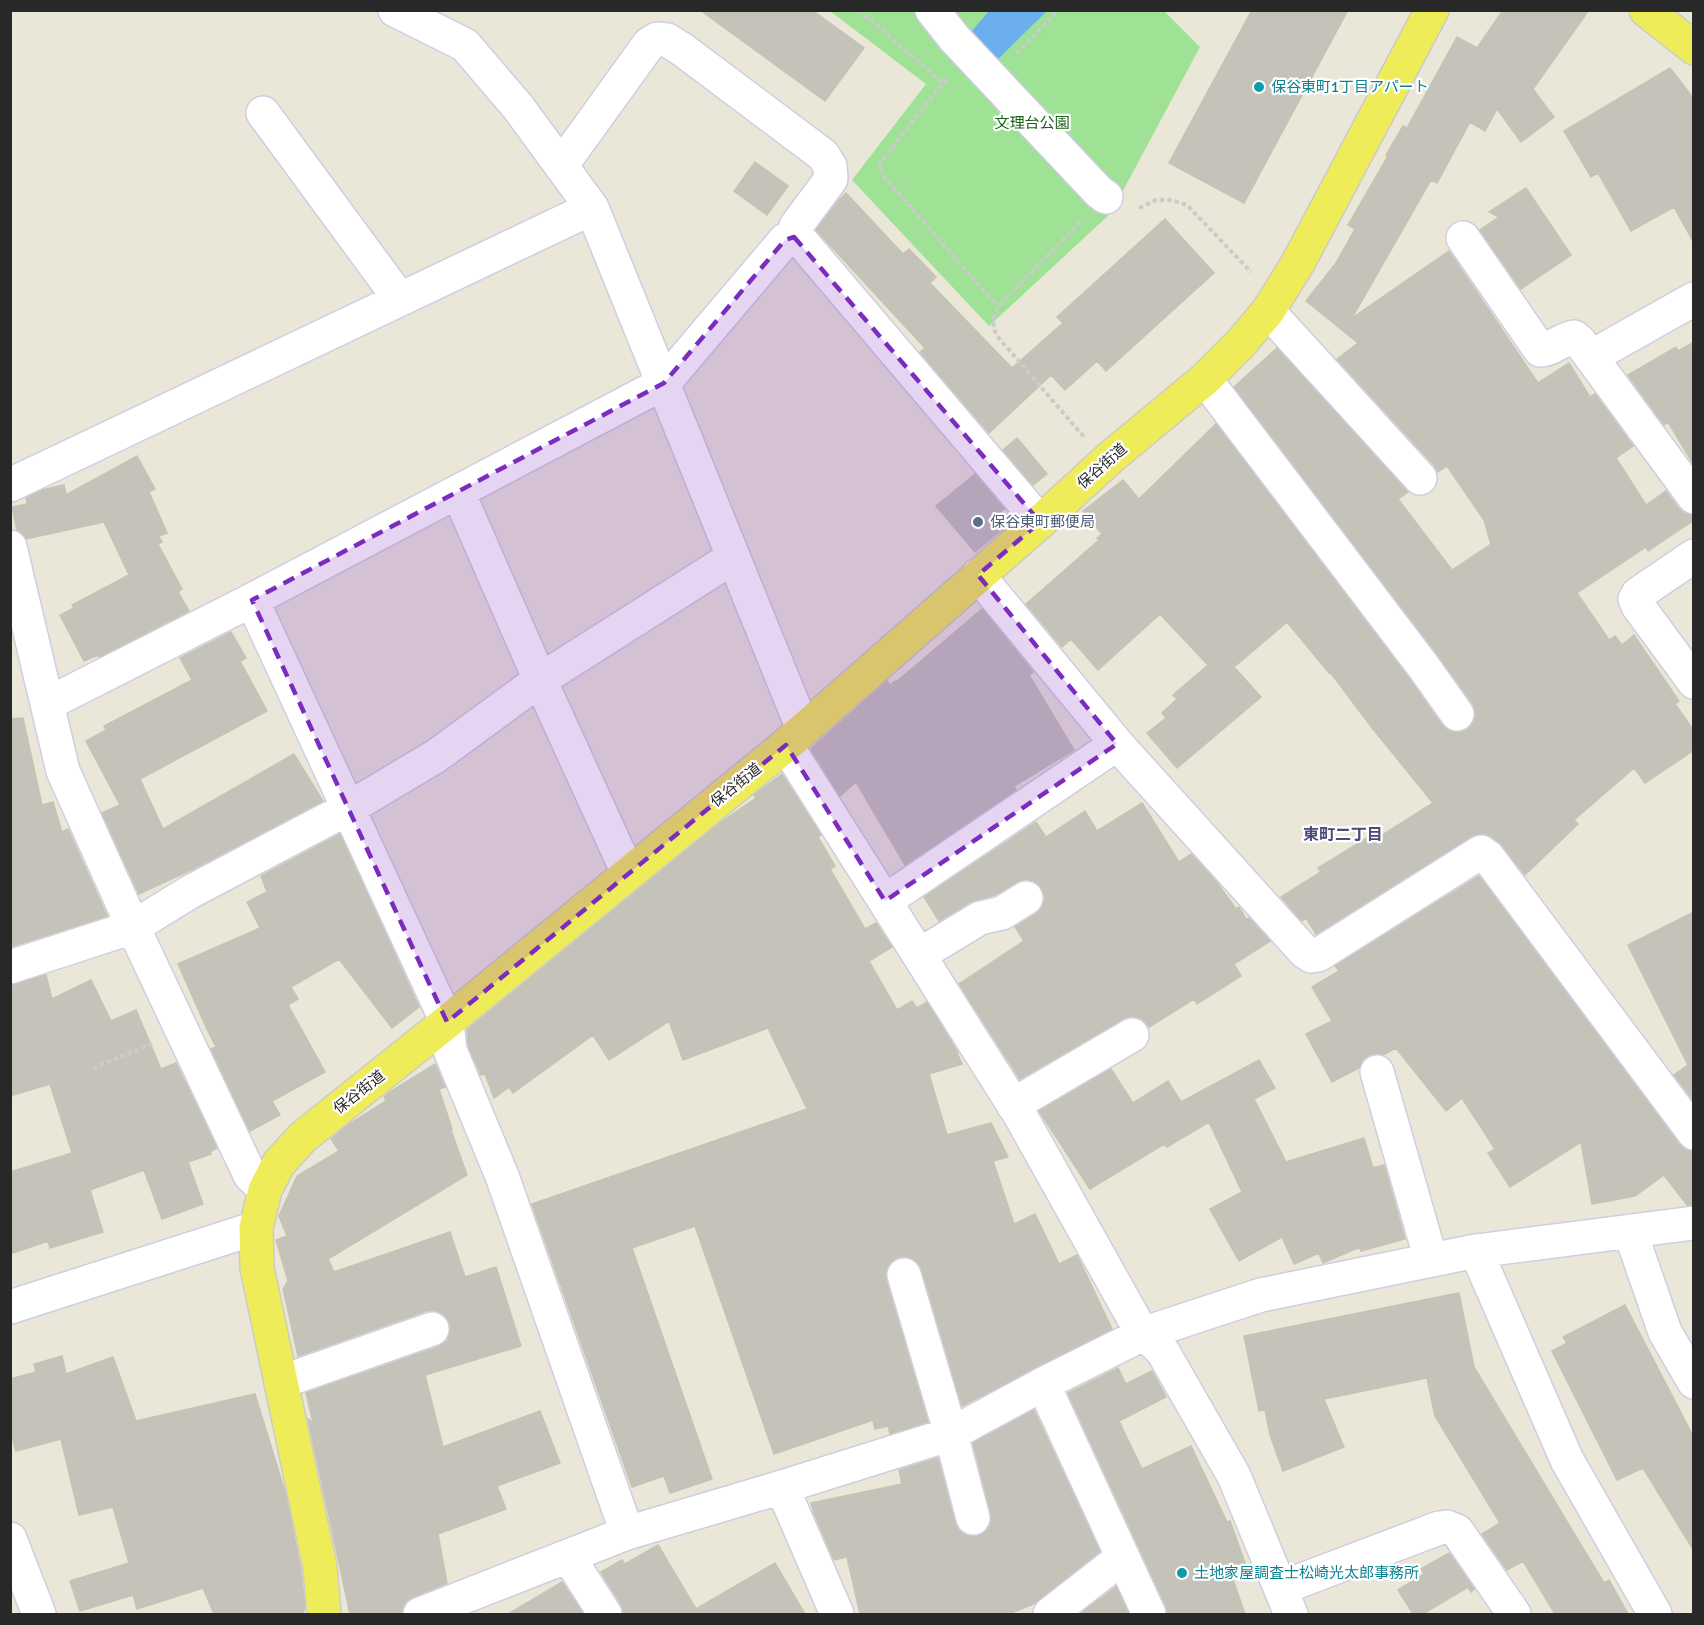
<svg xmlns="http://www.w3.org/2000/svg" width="1704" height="1625" viewBox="0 0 1704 1625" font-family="Signika,'Noto Sans JP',sans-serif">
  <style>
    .green { fill: #9fe195 }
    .water { fill: #6bb0ed }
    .building { fill: #c5c3b9; stroke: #c5c3b3; stroke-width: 1.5 }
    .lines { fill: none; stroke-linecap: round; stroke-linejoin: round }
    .minor-casing { stroke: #cfcee1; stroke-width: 36 }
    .major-casing { stroke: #cbcbcb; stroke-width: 36 }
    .path { stroke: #cbcbcb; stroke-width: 4; stroke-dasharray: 4.5 3; stroke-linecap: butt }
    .minor { stroke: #fff; stroke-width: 33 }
    .major { stroke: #efec59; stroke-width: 33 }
    .marked { fill: #7b2cbf; fill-opacity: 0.2; stroke: #7b2cbf; stroke-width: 4.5; stroke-dasharray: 12 8; stroke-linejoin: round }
    .culture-dot { fill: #0f9aa8; stroke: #fff; stroke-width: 2 }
    .service-dot { fill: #5c6f8a; stroke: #fff; stroke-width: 2 }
    .labels { text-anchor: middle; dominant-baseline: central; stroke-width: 4.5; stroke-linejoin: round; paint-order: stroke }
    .culture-label { font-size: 15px; fill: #0d838f; stroke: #fff; text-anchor: start }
    .park-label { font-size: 15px; fill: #196319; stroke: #fff }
    .street-label { font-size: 15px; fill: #282828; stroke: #fff }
    .service-label { font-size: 15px; fill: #4e5e75; stroke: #fff; text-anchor: start }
    .neighbourhood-label { font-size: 16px; font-weight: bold; fill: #4a4978; stroke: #fff }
  </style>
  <rect width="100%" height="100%" fill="#eae7d9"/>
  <path class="green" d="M830,11H1164L1200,47L1111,213L989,326L852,180L926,84Z"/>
  <path class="water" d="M989,11H1047L998,59L970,33Z"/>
  <path class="building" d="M700,10H812L864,48L825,101Z
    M1252,10H1348L1244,203L1169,163Z
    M1503,10H1589L1533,89L1554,117L1521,142L1497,109L1485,131L1470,122L1437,183L1431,180L1352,318L1449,251L1538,383L1569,363L1590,397L1595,394L1633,446L1616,458L1646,505L1666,491L1679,509L1686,514L1694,515V520L1648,551L1646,547L1577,593L1609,640L1615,636L1622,645L1634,635L1679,701L1675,704L1694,731V750L1645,783L1634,768L1574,820L1578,824L1525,875L1499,842L1482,833L1472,836L1316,934L1306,918L1302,921L1281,897L1321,872L1318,868L1370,836L1373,841L1433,803L1373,729L1330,672L1329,673L1287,622L1234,667L1261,697L1177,768L1147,733L1166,718L1162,713L1177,699L1173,695L1208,665L1160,614L1098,670L1071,639L1062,647L1026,604L1099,540L1097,538L1102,534L1083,511L1123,480L1139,499L1216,424L1408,677L1442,725L1449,731L1458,733L1467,730L1474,722L1476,713L1473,704L1438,655L1234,387L1277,348L1408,492L1398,499L1452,570L1491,544L1484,520L1447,466L1438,472L1434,465L1337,359L1358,343L1306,301L1336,263L1355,229L1348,225L1388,156L1386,155L1403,126L1407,128L1457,37L1477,48Z
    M1670,68L1694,99V243L1674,207L1631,231L1598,173L1591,177L1564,131Z
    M755,162L788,186L767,215L734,191Z
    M1526,188L1571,255L1521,289L1480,230L1499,217L1489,212Z
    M846,193L903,254L909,249L936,277L930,283L1012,368L1063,323L1057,317L1165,219L1214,273L1106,371L1097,361L1065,390L1051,375L989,433L920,352L925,348L816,230L838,201Z
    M1694,342V465L1668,422L1664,425L1628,375L1676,347L1678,351Z
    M1017,438L1047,474L1033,485L1003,450Z
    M137,456L155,489L149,492L167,533L159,536L162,542L158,544L182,589L178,592L189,611L99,657L98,655L84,661L60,615L74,608L72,605L129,575L104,522L26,539L23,534L17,530L12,507L27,504L26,498L42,490L64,485L66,495Z
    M975,474L1004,509L999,513L1009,524L975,552L936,506Z
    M982,609L1033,672L1029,675L1074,750L1014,786L1016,790L905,865L856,782L840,796L811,749L887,681L890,685L895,681L896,682Z
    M231,632L246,658L240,661L267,711L140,779L163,829L294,754L323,801L193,869L139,894L102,813L120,805L86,741L106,730L104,726L192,680L180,658Z
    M23,718L42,805L53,802L62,832L68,829L107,916L10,947V719Z
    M782,774L821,835L818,837L835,866L830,869L865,929L876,923L892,947L869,961L897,1010L912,1001L917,1008L927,1002L958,1053H957L962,1064L929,1074L947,1135L991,1123L1008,1157L993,1161L1014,1224L1035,1214L1059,1264L1077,1255L1112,1329L962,1406L922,1270L917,1262L909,1257H898L891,1262L886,1270V1280L928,1422L890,1434L888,1426L875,1429L873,1420L774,1454L695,1226L632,1248L712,1479L670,1493L664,1476L632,1487L532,1204L807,1109L768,1028L683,1060L669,1021L609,1060L593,1035L513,1093L509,1087L494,1098L485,1074L481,1075L468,1045L467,1030L721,822L756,798L754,795Z
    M1142,803L1179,862L1191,854L1218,884L1236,909L1239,907L1246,919L1249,918L1270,941L1234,964L1241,976L1197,1004L1194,999L1149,1027L1141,1018L1131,1016L1123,1019L1020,1079L959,984L1024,941L1015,927L1036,914L1042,907L1045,898L1042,889L1034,881L1026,879L1017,882L995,895L970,902L939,921L924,897L1036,822L1046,837L1085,811L1097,831Z
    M340,834L419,1007L392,1028L339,959L291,987L298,999L288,1005L325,1072L272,1101L280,1115L250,1131L211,1049L216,1047L206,1027L178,964L260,928L247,902L267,892L261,876Z
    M1479,876L1679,1144L1686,1150L1694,1151V1205H1687L1664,1175L1635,1196L1592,1204L1581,1142L1510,1187L1488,1153L1495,1149L1462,1098L1446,1111L1396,1048L1383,1055L1371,1054L1363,1059L1359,1068L1332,1082L1306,1034L1332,1021L1312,987L1339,971L1335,966Z
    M1694,912V1101L1674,1075L1688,1065L1628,945Z
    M46,975L52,999L91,980L111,1021L136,1010L161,1069L176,1063L217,1148L210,1152L211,1154L188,1162L203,1204L162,1219L144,1170L90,1190L103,1232L50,1248L48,1241L10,1254V1172L72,1153L50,1084L10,1096V985Z
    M1259,1060L1275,1088L1254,1099L1286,1162L1364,1138L1373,1168L1384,1165L1405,1239L1361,1251L1360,1247L1323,1263L1319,1253L1294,1264L1282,1237L1239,1261L1210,1209L1242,1192L1209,1122L1167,1147L1164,1144L1090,1189L1039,1111L1111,1069L1133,1103L1168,1081L1181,1102Z
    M435,1064L445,1087L439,1089L452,1129L451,1130L467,1175L328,1259L334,1272L450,1232L465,1277L496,1267L521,1346L425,1375L443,1447L540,1411L560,1463L497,1486L506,1509L438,1534L447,1583L413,1597L405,1603L402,1614H350L308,1419L313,1423L306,1393L438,1347L447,1341L450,1332V1323L444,1314L435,1311H426L298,1356L283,1289L288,1281L276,1240L287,1236L279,1216L297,1176L339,1151L331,1139L349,1124L386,1101L384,1097L388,1093Z
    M1459,1293L1474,1367L1604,1583L1609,1580L1628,1614H1555L1523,1561L1507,1570L1482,1534L1500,1523L1435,1416L1427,1378L1324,1399L1344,1447L1283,1471L1270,1435L1265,1410L1259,1411L1244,1336Z
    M1625,1305L1694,1438V1551L1643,1468L1617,1480L1552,1351L1567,1343L1563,1337Z
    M62,1356L66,1374L113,1357L136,1421L255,1394L286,1495L301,1570L305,1607L303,1614H214L203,1588L137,1609L133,1595L80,1611L70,1581L129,1563L113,1507L79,1515L61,1439L16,1451L10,1430V1379L36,1372L34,1364Z
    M1118,1368L1126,1384L1152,1371L1166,1397L1119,1421L1142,1469L1191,1446L1227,1522L1230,1521L1245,1563L1229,1568L1245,1614H1168L1166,1606L1068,1393Z
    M1034,1410L1100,1552L1036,1603L1008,1614H860L847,1557L834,1560L814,1513L811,1503L902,1484L899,1470L938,1458L955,1523L959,1531L968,1536H978L987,1531L991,1522V1514L973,1443Z
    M658,1545L696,1609L775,1563L805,1614H624L621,1604L601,1572L622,1560L625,1564Z
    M1449,1553L1474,1589L1471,1592L1468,1587L1423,1614H1413L1398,1590L1424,1574L1421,1569Z
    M562,1582L583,1614H508Z
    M1116,1587L1129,1614H1080Z"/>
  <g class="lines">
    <g class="minor-casing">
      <path id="minor" d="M395,10L465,45L518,107L592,208L803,729
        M932,10L955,39L1099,192L1106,197
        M263,113L399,298
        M561,166L649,44L657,39L667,40L683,50L823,155L830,166L831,179L796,226L794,237
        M794,237L802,242L1040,522
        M1463,238L1540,350C1552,350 1561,339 1574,337L1580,342L1694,497
        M1268,311L1420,478
        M1591,357L1694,299
        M1205,379L1423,666L1457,714
        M10,485L592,208
        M458,492L540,680L628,873
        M10,547L63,771L133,927L250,1175L265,1190
        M1694,556L1638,594L1635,599L1638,606L1694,682
        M978,575L1117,744L1305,952L1311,956L1318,955L1481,852L1488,857L1694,1133
        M252,600L447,1022L450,1050L502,1176L627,1533
        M47,704L252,600L664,383L785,240L794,237
        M786,745L1020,1115L1138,1326L1163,1352L1234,1476L1291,1614
        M885,901L1117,744
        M919,955L980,918L1002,913L1026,898
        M10,967L133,927L190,892L349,808L436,756L540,680L732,558
        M1377,1072L1431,1260
        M1013,1105L1132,1035
        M1630,1231L1665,1332L1694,1382
        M1476,1251L1567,1460L1655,1614
        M904,1275L951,1434L973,1518
        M10,1307L256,1228
        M281,1382L432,1329
        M1043,1384L1149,1614
        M782,1487L837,1614
        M10,1539L39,1614
        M568,1556L605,1614
        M1281,1588L1439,1528L1447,1527L1457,1531L1514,1614
        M420,1614L627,1533L782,1487L951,1434L1043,1384L1145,1333L1261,1295L1476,1251L1694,1223
        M1050,1614L1123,1557"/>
    </g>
    <g class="major-casing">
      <path id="major" d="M1646,10L1694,48
        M324,1614L320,1567L257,1268L256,1228L265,1190L279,1163L303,1137L447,1022L786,745L1040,522L1111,457L1205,379L1241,343L1268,311L1298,263L1432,10"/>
    </g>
    <path class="path" d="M859,10L943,83
      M1111,10H1123
      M1017,54L1058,10
      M946,79L880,163L882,174L990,298L999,305
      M1139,208L1156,200H1172L1187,205L1251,272
      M1081,222L999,305C993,316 991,324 997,336L1084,437
      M93,1068L152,1044"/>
    <use href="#minor" class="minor"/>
    <use href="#major" class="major"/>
  </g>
  <path class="marked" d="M794,237L1040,522L978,575L1117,744L885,901L786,745L447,1022L252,600L664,383L785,240Z"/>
  <g class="culture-dot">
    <circle cx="1259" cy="87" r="6"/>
    <circle cx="1182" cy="1573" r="6"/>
  </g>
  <circle class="service-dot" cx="978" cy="522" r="6"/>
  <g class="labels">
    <g class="culture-label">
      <text x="1271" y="87">保谷東町1丁目アパート</text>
      <text x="1194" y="1573">土地家屋調査士松崎光太郎事務所</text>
    </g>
    <g class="park-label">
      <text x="1032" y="123">文理台公園</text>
    </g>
    <g class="street-label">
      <text transform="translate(1102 466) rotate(-41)">保谷街道</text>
      <text transform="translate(736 785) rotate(-39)">保谷街道</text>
      <text transform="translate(359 1092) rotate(-38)">保谷街道</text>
    </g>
    <g class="service-label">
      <text x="990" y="522">保谷東町郵便局</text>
    </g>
    <g class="neighbourhood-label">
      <text x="1343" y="835">東町二丁目</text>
    </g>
  </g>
  <rect width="1704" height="1625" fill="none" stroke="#282828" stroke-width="24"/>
</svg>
